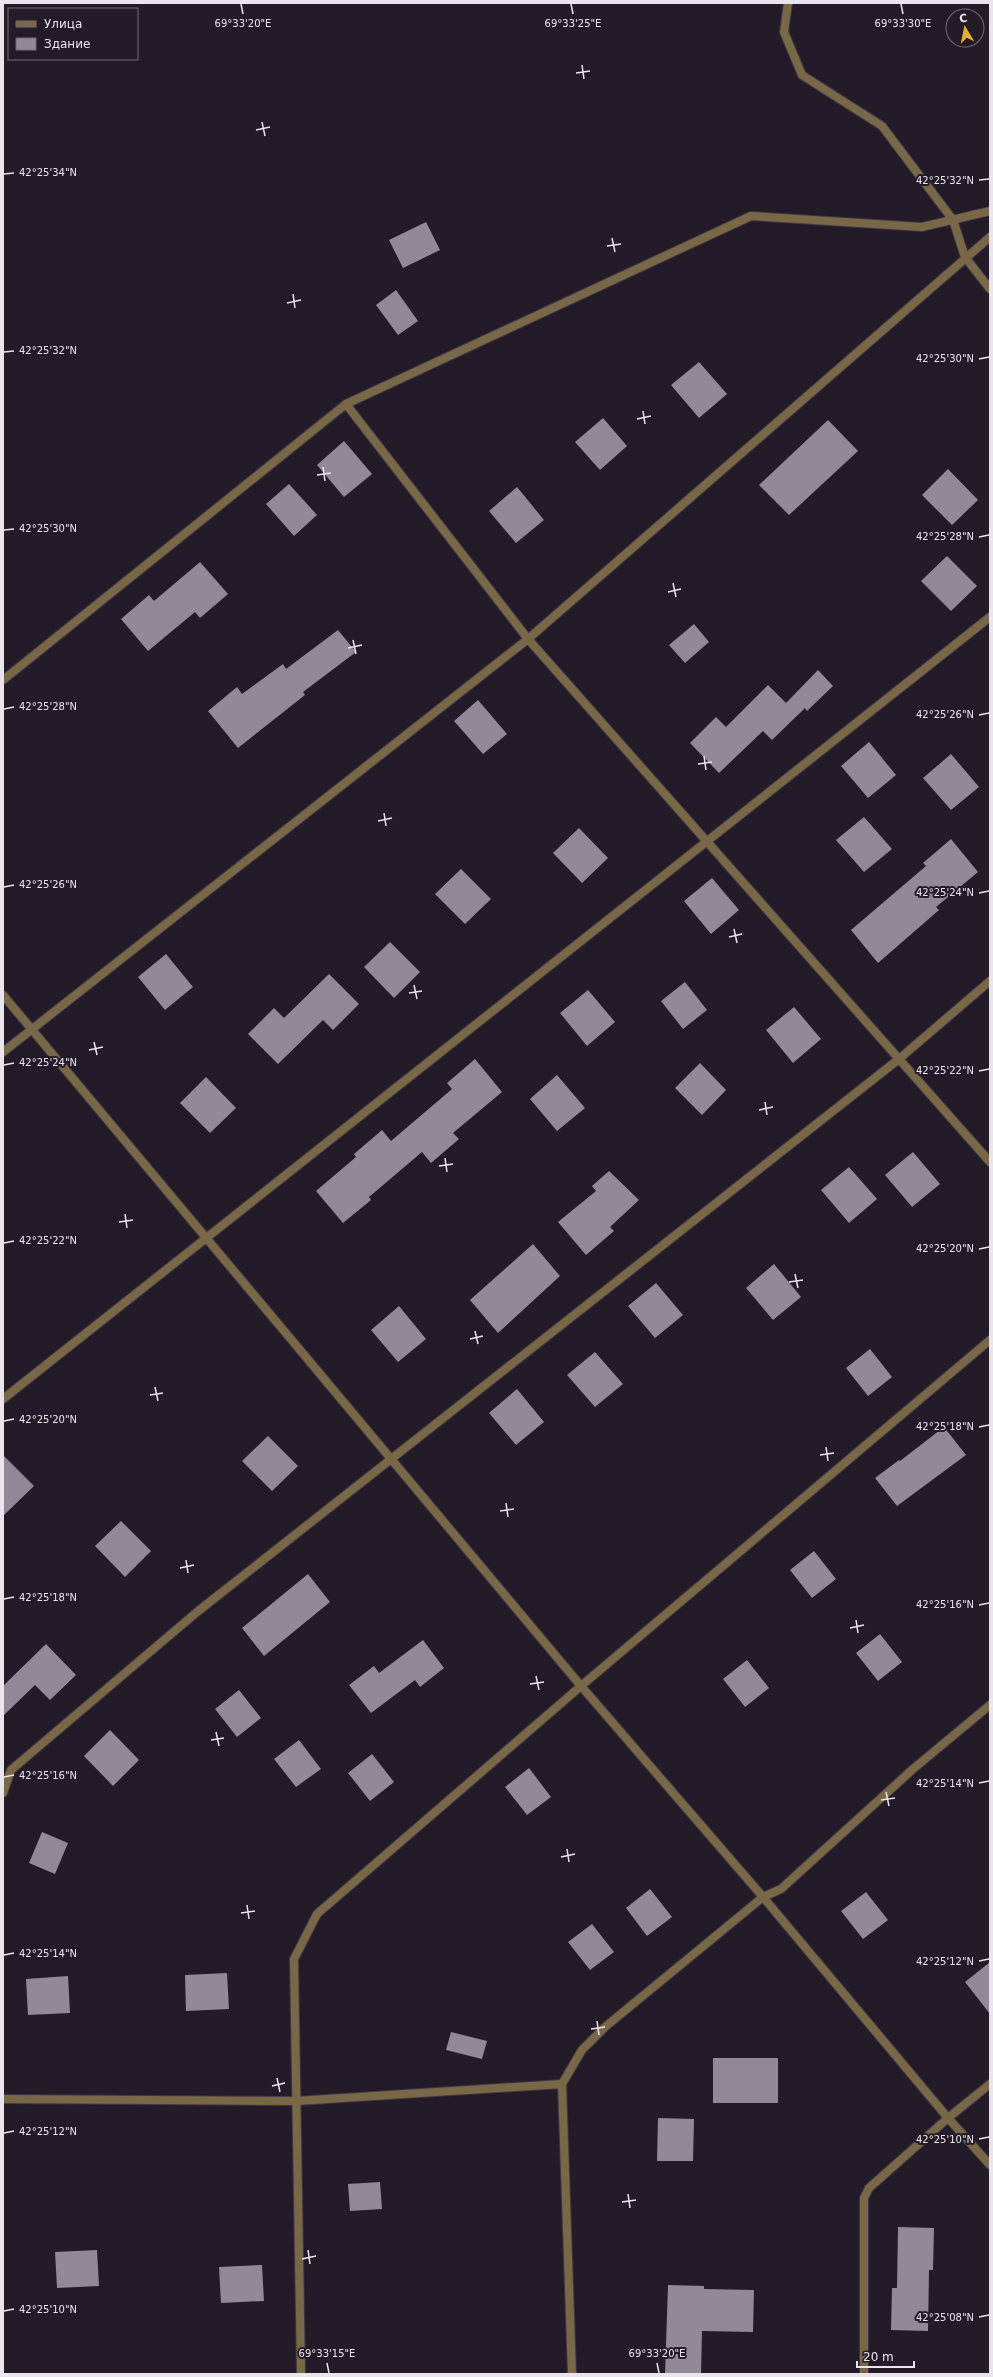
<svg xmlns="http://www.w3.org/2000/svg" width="993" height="2377" viewBox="0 0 993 2377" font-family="'DejaVu Sans',sans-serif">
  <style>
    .building { fill: #938898 }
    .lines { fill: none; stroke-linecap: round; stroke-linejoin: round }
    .lane-casing { stroke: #403744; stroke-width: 10 }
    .street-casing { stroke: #403744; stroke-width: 10 }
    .lane { stroke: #786848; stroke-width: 8 }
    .street { stroke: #786848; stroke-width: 8 }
    .ticks { fill: none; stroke: #eae4ed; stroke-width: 1.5 }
    .ticks-label { font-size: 10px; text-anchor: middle; fill: #eae4ed; stroke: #241b28; stroke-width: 4; stroke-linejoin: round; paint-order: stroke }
  </style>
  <rect width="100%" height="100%" fill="#241b28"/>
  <path class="building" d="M426,222L440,250L403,268L389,240Z
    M396,290L418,321L398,335L376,305Z
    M699,362L727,394L699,418L671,385Z
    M603,418L627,446L600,470L575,442Z
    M828,420L858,451L789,515L759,485Z
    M344,441L372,474L344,497L317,465Z
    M948,469L978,500L952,525L922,495Z
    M289,484L317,515L294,536L266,504Z
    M517,487L544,520L516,543L489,511Z
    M947,556L977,586L951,611L921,581Z
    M200,562L228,594L200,618L195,612L148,651L121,619L149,595L154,601Z
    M694,624L709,642L685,663L669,645Z
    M338,630L356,652L303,692L305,695L238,748L208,711L237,687L242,694L283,664L286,669Z
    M818,670L833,686L807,711L805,708L772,740L763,731L719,773L690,743L716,717L726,727L768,685L786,703Z
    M478,700L507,734L483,754L454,721Z
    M869,742L896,775L868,798L841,766Z
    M951,754L979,787L951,810L923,778Z
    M864,817L892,849L864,872L836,840Z
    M579,828L608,858L582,883L553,853Z
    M951,839L978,872L936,907L939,910L878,963L851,930L926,866L923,863Z
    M461,869L491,899L465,924L435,894Z
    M712,878L739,910L711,934L684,901Z
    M390,942L420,972L394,998L364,967Z
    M166,954L193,987L165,1010L138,977Z
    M329,974L359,1004L333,1030L323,1020L278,1064L248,1034L274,1008L284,1018Z
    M685,982L707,1010L683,1029L661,1001Z
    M588,990L615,1022L587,1046L560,1013Z
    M794,1007L821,1039L793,1063L766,1030Z
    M475,1059L502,1092L453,1133L459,1139L431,1163L422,1152L369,1197L371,1200L343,1223L316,1191L356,1157L354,1154L382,1130L391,1141L452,1089L447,1083Z
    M700,1063L726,1090L702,1115L675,1088Z
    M557,1075L585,1108L557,1131L530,1099Z
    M206,1077L236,1108L210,1133L180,1103Z
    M913,1152L940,1184L912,1207L885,1175Z
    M849,1167L877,1199L849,1223L821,1190Z
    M609,1171L639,1200L610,1227L614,1231L586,1255L558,1222L596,1191L592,1186Z
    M533,1244L560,1276L498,1333L470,1300Z
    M774,1264L801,1297L773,1320L746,1288Z
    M656,1283L683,1315L655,1338L628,1306Z
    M399,1306L426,1339L398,1362L371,1330Z
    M870,1349L892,1377L868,1396L846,1368Z
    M595,1352L623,1384L595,1407L567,1375Z
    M517,1389L544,1422L516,1445L489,1413Z
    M944,1427L966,1455L897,1506L875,1478L899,1460L900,1461Z
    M268,1436L298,1466L272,1491L242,1461Z
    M3,1455L34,1486L3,1516Z
    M121,1521L151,1551L125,1577L95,1546Z
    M814,1551L836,1579L812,1598L790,1570Z
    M308,1574L330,1602L264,1656L242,1628Z
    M880,1634L902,1662L878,1681L856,1653Z
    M423,1640L444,1668L420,1687L415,1680L371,1713L349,1685L374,1666L379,1673Z
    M46,1644L76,1675L50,1700L35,1685L3,1716V1686Z
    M747,1660L769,1688L745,1707L723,1679Z
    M239,1690L261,1718L237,1737L215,1709Z
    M110,1730L139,1760L113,1786L84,1756Z
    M299,1740L321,1769L296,1787L274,1759Z
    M372,1754L394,1782L370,1801L348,1773Z
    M529,1768L551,1797L527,1815L505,1787Z
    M42,1832L68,1843L55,1874L29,1863Z
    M650,1889L672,1917L647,1936L626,1908Z
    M866,1892L888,1920L863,1939L841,1911Z
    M592,1924L614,1952L590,1970L568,1942Z
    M990,1962V2014L965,1982Z
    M227,1973L229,2009L186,2011L185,1975Z
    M68,1976L70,2013L28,2015L26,1979Z
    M451,2032L487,2041L482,2059L446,2050Z
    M713,2058H778V2103H713Z
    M658,2118L694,2119L693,2161H657Z
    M380,2182L382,2209L350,2211L348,2184Z
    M898,2227L934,2228L933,2270H929L928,2331L891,2330L892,2288H897Z
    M97,2250L99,2286L57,2288L55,2252Z
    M262,2265L264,2301L221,2303L219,2267Z
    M668,2285L704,2286V2289L754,2290L753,2332L702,2331L701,2374H665Z"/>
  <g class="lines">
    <g class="lane-casing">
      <path id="lane" d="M788,3L784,32L802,75L882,126L953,220L965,257L990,289
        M346,404L528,639L990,1162"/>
    </g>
    <g class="street-casing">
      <path id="street" d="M3,680L346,404L751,216L922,227L990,211
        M3,995L581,1686L763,1897L948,2118L869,2188L864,2198V2374
        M3,1052L528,639L990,237
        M3,1399L990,617
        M3,1793L11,1770L197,1612L899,1059L990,981
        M990,2084L948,2118L990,2165
        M3,2099L296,2101L562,2084
        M301,2374L294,1959L317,1914L581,1686L990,1340
        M572,2374L562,2084L582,2050L605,2027L763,1897L781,1889L913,1769L990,1705"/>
    </g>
    <use href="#lane" class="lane"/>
    <use href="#street" class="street"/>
  </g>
  <path class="ticks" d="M241,4L243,14M571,4L573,14M901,4L903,14M582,65L584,79M576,73L590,71M262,122L265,136M256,130L270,127M4,174L14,173M979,180L989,179M612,238L615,252M607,246L621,244M293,294L295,308M287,303L301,300M4,352L14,351M979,359L989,357M643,411L645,424M637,419L651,416M323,467L325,481M317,475L331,473M4,530L14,529M979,537L989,535M673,583L676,597M668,592L681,589M353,640L356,654M348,648L362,645M4,709L14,707M979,715L989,713M704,756L706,770M698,764L712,762M384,813L386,826M378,821L392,818M4,887L14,885M979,893L989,891M734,929L737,943M729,937L742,934M414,985L417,999M409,993L422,991M94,1042L97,1055M89,1050L103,1047M4,1065L14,1063M979,1071L989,1069M765,1102L767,1115M759,1110L773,1107M445,1158L447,1172M439,1166L453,1164M125,1214L127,1228M119,1222L133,1220M4,1243L14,1241M979,1249L989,1247M795,1274L798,1288M789,1282L803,1280M475,1331L478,1344M470,1339L483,1336M155,1387L158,1401M150,1395L163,1393M4,1421L14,1419M979,1427L989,1425M826,1447L828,1461M820,1455L834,1453M506,1503L508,1517M500,1511L514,1509M186,1560L188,1573M180,1568L194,1565M4,1599L14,1597M979,1605L989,1603M856,1620L858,1633M850,1628L864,1625M536,1676L539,1690M530,1684L544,1682M216,1732L219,1746M211,1740L224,1738M4,1777L14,1775M979,1783L989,1781M886,1792L889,1806M881,1800L895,1798M567,1849L569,1862M561,1857L575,1854M247,1905L249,1919M241,1913L255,1911M4,1955L14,1953M979,1961L989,1959M597,2021L599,2035M591,2029L605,2027M277,2078L280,2092M272,2086L285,2083M4,2133L14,2131M979,2139L989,2137M628,2194L630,2208M622,2202L636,2200M308,2250L310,2264M302,2259L316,2256M4,2311L14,2309M979,2317L989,2315M327,2363L329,2373M657,2363L659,2373"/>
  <g class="ticks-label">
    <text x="243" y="27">69°33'20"E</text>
    <text x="573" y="27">69°33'25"E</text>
    <text x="903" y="27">69°33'30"E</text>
    <text x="48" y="176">42°25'34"N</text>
    <text x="945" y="184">42°25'32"N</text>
    <text x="48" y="354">42°25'32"N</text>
    <text x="945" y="362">42°25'30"N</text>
    <text x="48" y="532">42°25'30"N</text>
    <text x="945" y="540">42°25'28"N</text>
    <text x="48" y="710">42°25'28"N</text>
    <text x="945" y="718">42°25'26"N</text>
    <text x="48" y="888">42°25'26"N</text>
    <text x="945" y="896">42°25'24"N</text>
    <text x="48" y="1066">42°25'24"N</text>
    <text x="945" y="1074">42°25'22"N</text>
    <text x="48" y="1244">42°25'22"N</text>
    <text x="945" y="1252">42°25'20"N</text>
    <text x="48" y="1423">42°25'20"N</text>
    <text x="945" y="1430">42°25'18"N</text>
    <text x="48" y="1601">42°25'18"N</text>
    <text x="945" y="1608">42°25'16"N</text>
    <text x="48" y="1779">42°25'16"N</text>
    <text x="945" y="1787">42°25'14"N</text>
    <text x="48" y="1957">42°25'14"N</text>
    <text x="945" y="1965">42°25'12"N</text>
    <text x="48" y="2135">42°25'12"N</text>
    <text x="945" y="2143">42°25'10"N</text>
    <text x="48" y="2313">42°25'10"N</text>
    <text x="945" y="2321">42°25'08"N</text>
    <text x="327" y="2357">69°33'15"E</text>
    <text x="657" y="2357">69°33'20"E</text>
  </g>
  <rect width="993" height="2377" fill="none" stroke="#eae4ed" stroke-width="8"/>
  <rect x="8" y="8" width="130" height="52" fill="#241b28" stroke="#736b77"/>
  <rect x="16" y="21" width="20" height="6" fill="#786848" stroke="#736b77"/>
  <text x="44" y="28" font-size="12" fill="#eae4ed">Улица</text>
  <rect x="16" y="38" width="20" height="12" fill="#938898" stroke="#736b77"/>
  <text x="44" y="48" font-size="12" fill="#eae4ed">Здание</text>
  <g transform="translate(965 28) rotate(350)"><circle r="19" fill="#241b28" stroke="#736b77"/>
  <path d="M0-3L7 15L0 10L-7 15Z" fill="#e3ae34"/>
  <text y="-6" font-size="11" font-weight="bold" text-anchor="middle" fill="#eae4ed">С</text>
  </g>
  <path d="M857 2361v6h57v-6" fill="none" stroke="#eae4ed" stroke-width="2"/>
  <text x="863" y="2361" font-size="12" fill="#eae4ed" stroke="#241b28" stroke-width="3" paint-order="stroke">20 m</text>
</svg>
